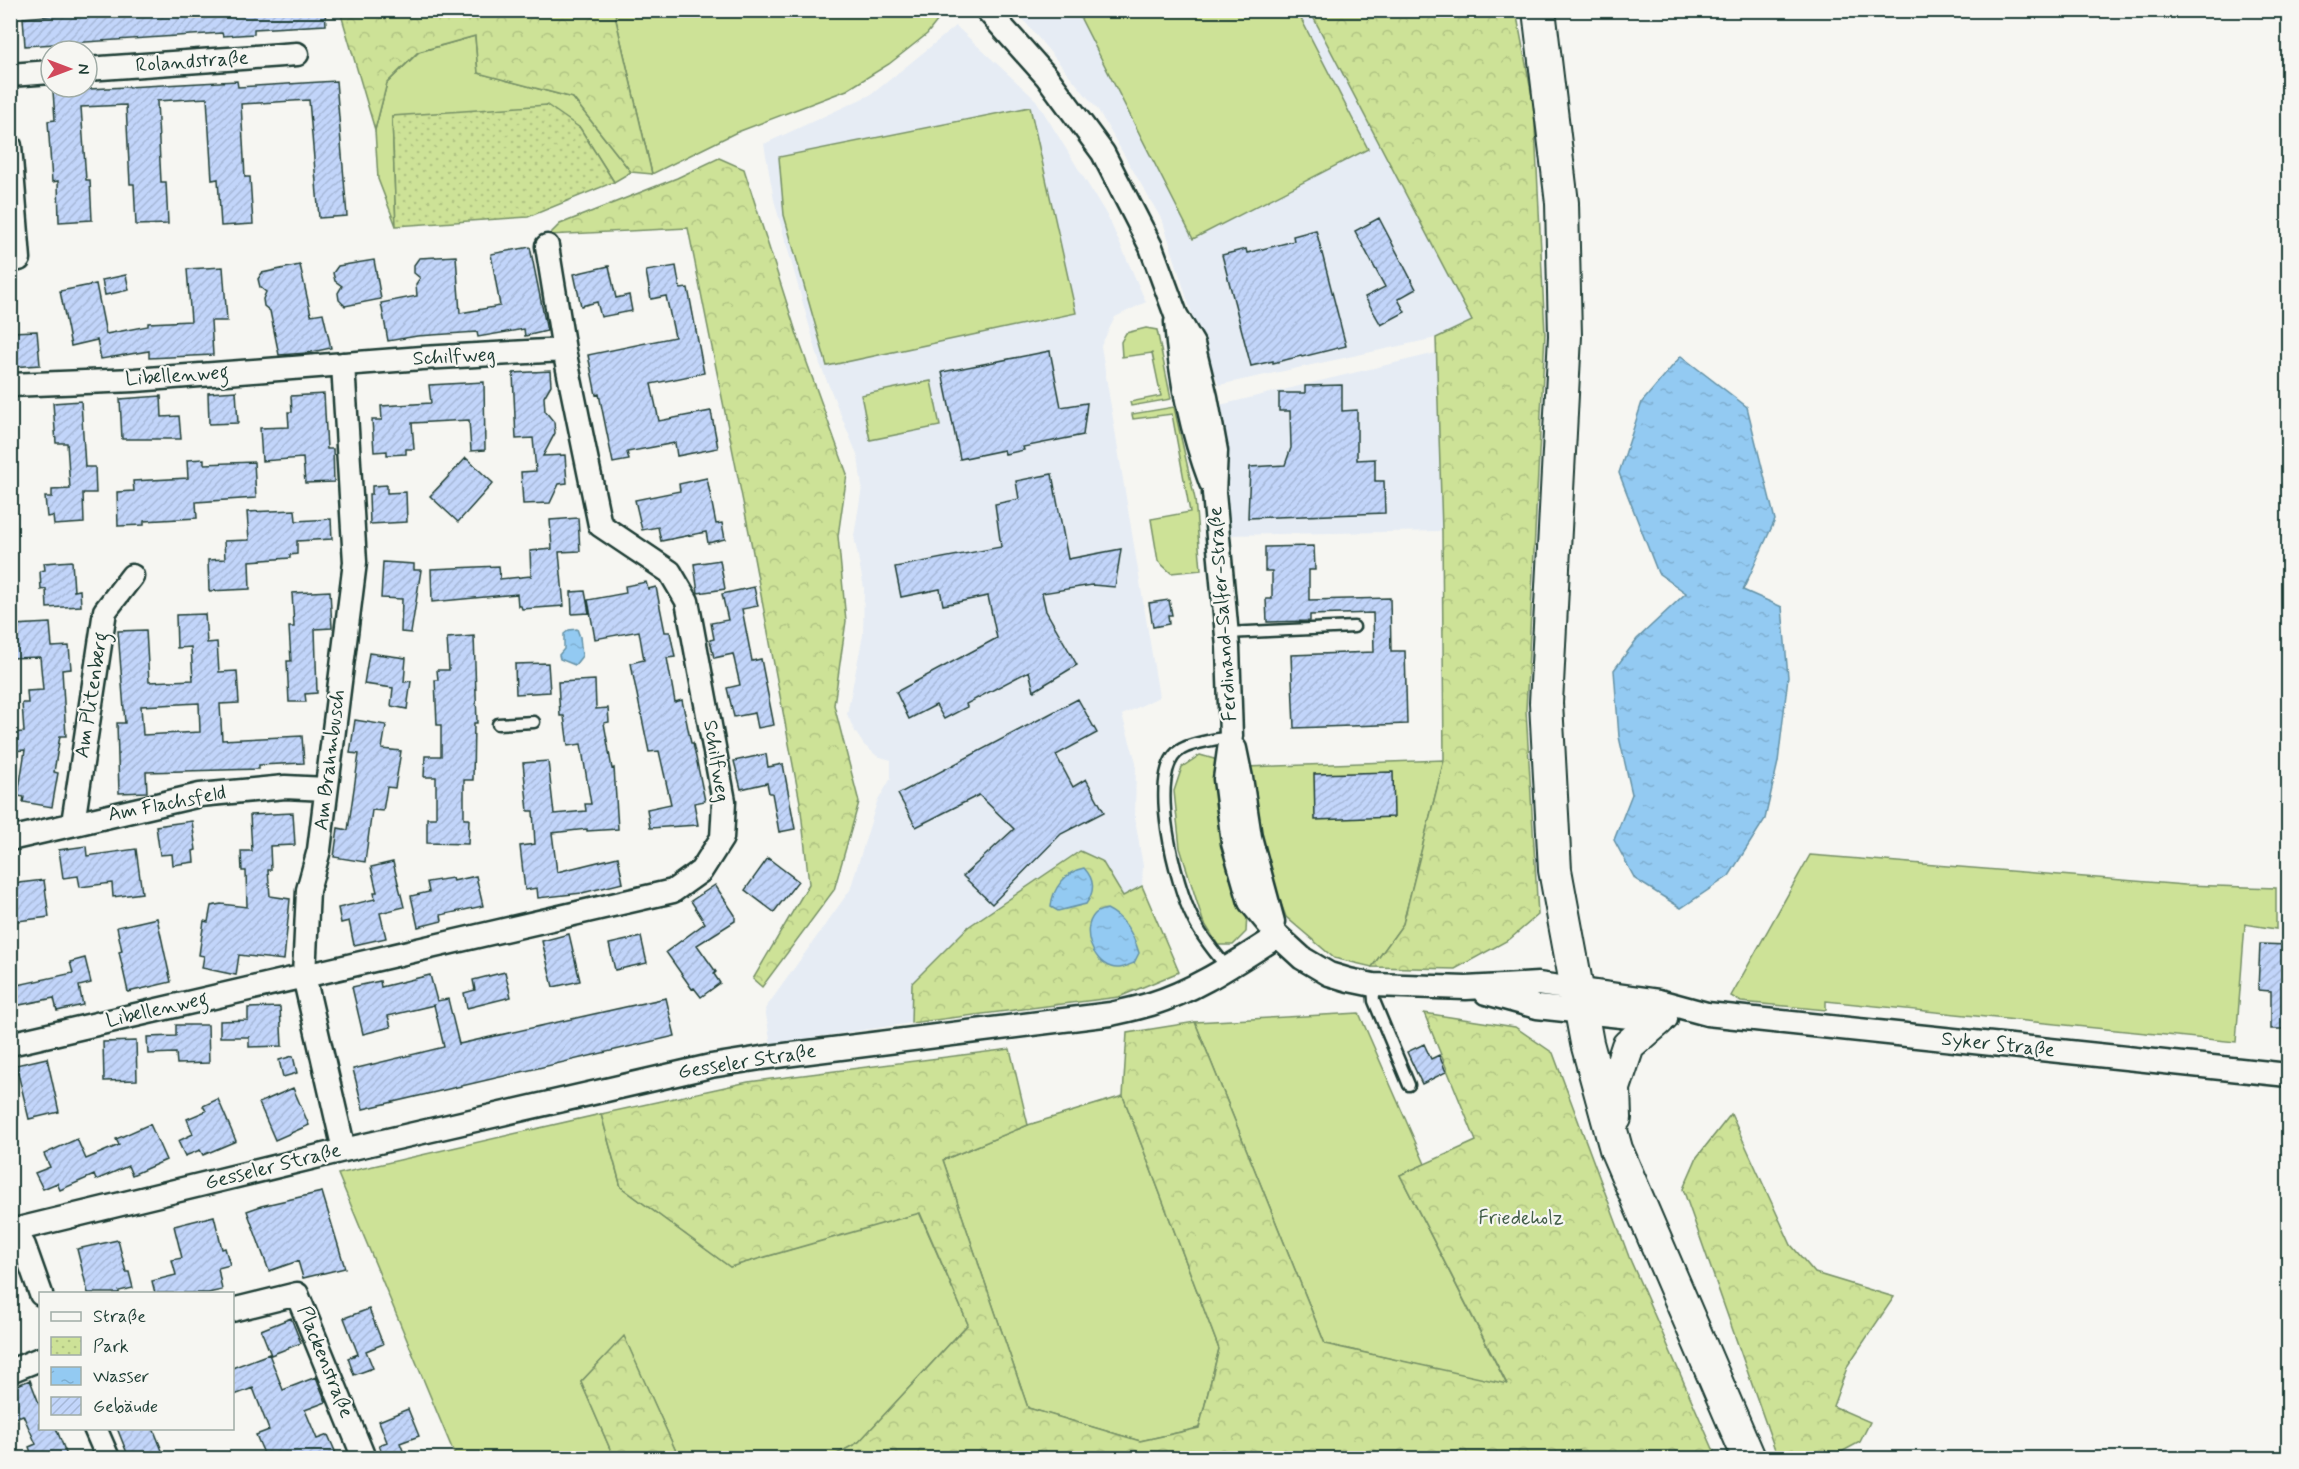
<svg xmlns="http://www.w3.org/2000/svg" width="2299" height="1469" viewBox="0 0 2299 1469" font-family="Mynerve,sans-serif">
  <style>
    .built { fill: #e6ecf4 }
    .green { fill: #cde297; stroke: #769066; stroke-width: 1.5 }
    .forest { fill: url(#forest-crowns); stroke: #769066; stroke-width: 1.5 }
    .park { fill: url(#park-dots); stroke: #769066; stroke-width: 1.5 }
    .water { fill: url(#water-ripples); stroke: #6592a6; stroke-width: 1.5 }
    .building { fill: url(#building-hatch); stroke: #1f3d34; stroke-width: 1.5; fill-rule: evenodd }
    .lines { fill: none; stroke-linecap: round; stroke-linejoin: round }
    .service-casing { stroke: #1f3d34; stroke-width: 15 }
    .minor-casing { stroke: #1f3d34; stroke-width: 27 }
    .secondary-casing { stroke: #1f3d34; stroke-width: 36 }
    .service { stroke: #f6f6f2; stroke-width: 10 }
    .minor { stroke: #f6f6f2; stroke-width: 22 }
    .secondary { stroke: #f6f6f2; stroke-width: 32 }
    .labels { text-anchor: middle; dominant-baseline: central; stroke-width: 4.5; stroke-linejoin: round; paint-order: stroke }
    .street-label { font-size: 20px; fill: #1f3d34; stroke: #f6f6f2 }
    .park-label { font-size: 20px; fill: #425e48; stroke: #f6f6f2 }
  </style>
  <defs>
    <pattern id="forest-crowns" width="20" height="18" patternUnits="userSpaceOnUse" patternTransform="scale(1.5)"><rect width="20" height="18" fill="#cde297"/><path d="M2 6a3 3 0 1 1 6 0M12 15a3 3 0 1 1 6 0" fill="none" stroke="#b0c383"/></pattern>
    <pattern id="park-dots" width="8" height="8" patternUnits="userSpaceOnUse" patternTransform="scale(1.5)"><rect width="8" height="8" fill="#cde297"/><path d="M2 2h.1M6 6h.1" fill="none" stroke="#b0c383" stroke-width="1.8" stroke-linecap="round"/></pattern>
    <pattern id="water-ripples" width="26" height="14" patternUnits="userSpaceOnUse" patternTransform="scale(1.5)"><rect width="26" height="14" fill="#93caf2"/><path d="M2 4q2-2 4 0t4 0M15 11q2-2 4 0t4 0" fill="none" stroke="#7eaed0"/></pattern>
    <pattern id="building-hatch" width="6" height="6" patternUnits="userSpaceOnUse" patternTransform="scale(1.5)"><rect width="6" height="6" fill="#c2d5fa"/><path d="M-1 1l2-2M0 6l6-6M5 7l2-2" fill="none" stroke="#a6b8d7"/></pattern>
  </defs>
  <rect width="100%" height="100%" fill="#f6f6f2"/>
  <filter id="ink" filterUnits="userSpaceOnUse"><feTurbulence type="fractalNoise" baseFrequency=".0167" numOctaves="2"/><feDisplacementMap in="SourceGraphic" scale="12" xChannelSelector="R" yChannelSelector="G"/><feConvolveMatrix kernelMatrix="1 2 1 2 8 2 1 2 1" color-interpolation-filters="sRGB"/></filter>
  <g filter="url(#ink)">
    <path class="built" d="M1016,11H1310L1472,321L1436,338L1219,385L1198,334L1163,222L1098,110Z
      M956,26L1036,100L1108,217L1146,302L1115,317L1101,346L1159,697L1122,715L1136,762L1135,819L1143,866L1142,886L1123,896L1118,885L968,927L912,983L911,1023L771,1044L765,1009L850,890L877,802L891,778V760L877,756L864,745L854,730L847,714L863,635L864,588L854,536L862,487L858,457L820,364L774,200L764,144L872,94Z
      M1436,353L1442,531L1227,535L1216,406Z"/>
    <path class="green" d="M615,11H945L927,34L889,64L847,90L735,133L652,174L616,20Z
      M1077,11H1297L1368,149L1193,239Z
      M475,36L478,73L573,98L631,172L614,182L580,128L392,116L396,226L378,179L375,130L387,83L419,52Z
      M1030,107L1076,313L827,366L784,215L779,157Z
      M1146,328L1157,330L1171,399L1131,406L1130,402L1161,396L1152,353L1122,357L1121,342L1126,333Z
      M931,381L940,426L870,440L861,395Z
      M1174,407L1195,499L1201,570L1171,573L1158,561L1151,519L1190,512L1172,414L1133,419L1132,414Z
      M1200,755L1214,759L1219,766L1247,913L1246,932L1233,945H1218L1203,921L1180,848L1174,791L1182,767Z
      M1444,760L1403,924L1372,967L1334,958L1286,917L1265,860L1247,767Z
      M1810,855L2185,885L2276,888V929L2245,924L2236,1042L1826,1001V1010L1741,1002L1731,996Z
      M1359,1013L1425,1164L1400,1175L1507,1385L1325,1344L1195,1022Z
      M1123,1096L1219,1349L1199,1428L1140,1441L1028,1408L943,1160L1028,1125Z
      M601,1114L621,1187L730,1267L919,1212L968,1324L859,1442L830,1458H679L624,1337L581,1382L614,1458H456L338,1174Z"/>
    <path class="forest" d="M340,11H615L616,20L652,174L631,172L573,98L478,73L475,36L418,52L387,83L375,130Z
      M1310,11H1516L1534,107L1545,334L1526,710L1538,915L1510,939L1455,969L1372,967L1403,924L1444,760L1442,531L1436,338L1472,321Z
      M719,158L744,169L797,335L847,474L838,536L846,621L834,705L859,802L834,890L762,987L753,979L809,884L800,802L751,542L688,228L549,235L560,224L677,178Z
      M1080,851L1102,861L1123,896L1142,886L1179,972L1119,997L911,1023L912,983L968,927Z
      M1424,1013L1515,1027L1553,1053L1629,1257L1717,1458H830L859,1442L968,1324L920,1213L730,1267L621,1187L601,1114L748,1082L1010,1049L1028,1125L943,1160L1028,1408L1140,1441L1199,1428L1219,1349L1123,1096L1127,1033L1195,1022L1325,1344L1507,1384L1400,1175L1476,1141Z
      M1731,1114L1791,1245L1815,1273L1894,1297L1848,1365L1833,1406L1870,1422L1860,1442L1830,1458H1778L1683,1189L1697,1157Z
      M624,1336L679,1458H614L581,1382Z"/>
    <path class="park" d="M547,105L580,128L614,182L528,217L396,226L392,116Z"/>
    <path class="water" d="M1681,356L1747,407L1775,520L1743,590L1782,607L1788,677L1778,762L1765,819L1729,876L1681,908L1635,879L1614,840L1632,794L1619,737L1614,670L1637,639L1686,593L1658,573L1619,473L1642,402Z
      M577,629L580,637L582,656L575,665L560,659L559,655L564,649V634L569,630Z
      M1084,868C1095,880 1095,891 1086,904L1058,911L1051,907C1052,889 1066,871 1084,868Z
      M1107,909C1124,917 1134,936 1139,953L1134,963C1127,966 1119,970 1111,967C1092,961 1081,930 1094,915C1097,911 1103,910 1107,909Z"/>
    <path class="building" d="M182,10H253V12L325,10L326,25L254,29V34L223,36L222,33L25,46L23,18L104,11V14Z
      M237,81L238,87L336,81L347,216L319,218L309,100L241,104L245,177H250L253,224L221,226L218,179L212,180L207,98L157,101L161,182H166L168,224L136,225L134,184H130L126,105L81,107L86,180H90L92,220L59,222L58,181L52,182L48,121L55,120L53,91Z
      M1379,218L1416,289L1398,299L1405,312L1381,325L1365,297L1385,287L1355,231Z
      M1316,230L1346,346L1302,357L1301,356L1273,363V361L1251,366L1222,255L1246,249L1247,253L1294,241L1293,236Z
      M530,247L547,331L525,336L524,329L478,337L477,332L417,336L388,341L381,303L417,296L416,284L420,278L414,273V265L419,258L456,256L460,313L500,306L491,254Z
      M374,260L381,299L345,306L339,300L338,293L342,286L335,281L333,273L338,266Z
      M300,265L311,315L323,313L331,348L307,353L279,355L270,311L264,306L263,299L266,292L260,287L258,279L262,273Z
      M609,266L616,298L629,295L632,311L601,317L597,302L581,306L574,274Z
      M676,266L680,289L688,288L704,373L651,384L659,421L711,411L718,448L677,456L675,443L627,452L629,460L613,463L599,394L596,395L588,355L675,337L666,296L651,299L646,271Z
      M223,267L227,321H211L213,355L149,358V351L101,359L97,340L71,346L60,291L96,284L106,334L148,326V323L191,321L187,269Z
      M126,275L129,290L105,295L102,280Z
      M37,331L40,365L12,367L10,332Z
      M1050,351L1061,407L1087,403L1083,435L1023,447L1024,450L1005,454L1004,450L960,459L942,372Z
      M550,371L551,385L544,397L545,411L554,422L555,433L543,456L565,455L567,483L559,484L550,503L523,504L521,472L536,471L533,438L516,439L513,373Z
      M484,382L485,450L471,451L469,420L412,423L414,449H406V454L387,455V451L374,452L372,420H382L381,406L431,403L429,385Z
      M1342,385V411L1357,410V460L1375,459V481H1384L1385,513L1248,518L1250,467L1285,465L1291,448L1290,411H1279V393H1305V386Z
      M236,391L238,423L209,424L208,393Z
      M324,394L327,449H333L334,482L305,483L303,458L262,461L260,428L289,427L288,412H292L291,396Z
      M161,396L162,417L179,416L181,439H122L120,399Z
      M81,401L85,467H95L96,493H83L84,523L54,525L53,516L47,517L45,497H52V490L70,489L67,443H56L53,403Z
      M466,458L493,483L458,522L430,496Z
      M204,459V464L254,462L256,498L196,502L197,518L144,521V525L118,526L117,492L134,491L133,481L188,478L187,460Z
      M1052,474L1068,559L1121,549L1115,587L1092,585L1042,593L1046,611L1077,665L1034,691L1029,671L966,704L967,707L944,719L936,705L909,719L896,692L997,638L988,596L943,605L940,589L901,597L895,567L1001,547L995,504L1019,499L1016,481Z
      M707,478L716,524L722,523L725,539L708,543L706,532L661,541L658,527L642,530L635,500L680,491L679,484Z
      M387,485V493L406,492L407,522L370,524L369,494H372V486Z
      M295,510L296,521L331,519L332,539L297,541V554L290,555V558L249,561L250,589L209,591L208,560L225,559L224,541L249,540L247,512Z
      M578,518L580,551L559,552L564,606L522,609L521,606H518L517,594L432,602L431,569L499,566L500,579L531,576L530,551L552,549L550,520Z
      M1314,546L1315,570H1309V600L1390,598L1391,651H1405L1407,724L1294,728L1291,655L1374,652L1373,613L1310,615V621L1267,622L1266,599H1272V571H1265V547Z
      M720,560L725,589L698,593L694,564Z
      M72,561L74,591L80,590L81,606L47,608L46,589L41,590L40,571L45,570L44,563Z
      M383,562L414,564V570H421L411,633L401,632L402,599L381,598Z
      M646,582L648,589L656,587L665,632H670L675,657L667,658L675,702L682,700L691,743H693L705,801L694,803L698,825L650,828L647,809L671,804L659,751L649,752L634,680L631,663L644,660L639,631L595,639L588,600L626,593L625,586Z
      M754,587L758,606L742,609L752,661L761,659L774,725L758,728L755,713L734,717L727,688L740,685L733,654L714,658L710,640L714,639L711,623L728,620L722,594Z
      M330,591L332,628L315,629L317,693L305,694L306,702H289L287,661H291L289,627H294L292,593Z
      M585,591L589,613L572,614L571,592Z
      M1169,600L1172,615H1168L1169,624L1153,627L1149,603Z
      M205,614L207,643L217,642L219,672L237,671L239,703L220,704L222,740L302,736L304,763L259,765V769L146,772L147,792L119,793L117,723H125L118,631L146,630L149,682L193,680L191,647L177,648L176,615ZM199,703L200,732L143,735L141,706Z
      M50,623L52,647L69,646L71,669L62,670L66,736H60L54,772L58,773L52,807L23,802L24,797L18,796L25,750L10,751V733L24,732L22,703H28L27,691L43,690L40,657L10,658V642L14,638L13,625Z
      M474,636L477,723H474L473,780H464V819H469L468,844L427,843V818H436V777H424L425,756H441V725H437L435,680H438L437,670H449L447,638Z
      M369,653L406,658L404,682L411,681L407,709L391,706L393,688L364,684Z
      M548,663L550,692L516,694L515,664Z
      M595,680L596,709L608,708L609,722L604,723L612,769L614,768L618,829L587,831V829L552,833L557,872L618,857L623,883L582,893L538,898L537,888L525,890L520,846L535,844L533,811H528L523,763L548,761L554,814L586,811L585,804H591L581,744L568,746L564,716H560L558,682Z
      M1078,699L1097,733L1056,755L1073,787L1086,779L1104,812L1061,834L992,904L963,876L1014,829L979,795L916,827L898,794Z
      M355,720L386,725L382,749L401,751L395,788L387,787L383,811L372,810L365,862L334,857L338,828L348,830L359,754L350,753Z
      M766,754L768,767L783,764L795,829L779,832L772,793H769L767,783L741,789L734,761Z
      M1393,772L1394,817L1315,820L1314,774Z
      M293,813L295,845L270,846L271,870H268L270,896L290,899L284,960L239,955L236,975L202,968L204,956L199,955L204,921L208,922L211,906L221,904L247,907L246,871H242L241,851H252L250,815Z
      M192,821L196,850L193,851L194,862L173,865L172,854L160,855L156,826Z
      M86,846L87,856L136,849L142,893L113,897L112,883L80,887L78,876L63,878L59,850Z
      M768,858L798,881L774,912L745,890Z
      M393,862L404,907L380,913L386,938L354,945L349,921L341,923L338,908L375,899L374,892H377L371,867Z
      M476,876L483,906L441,915L442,921L418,927L411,896L429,892L427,882L452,878L453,881Z
      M44,880L49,917L10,922V884Z
      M715,885L735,915V921L697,945L716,972L714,974L720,983L701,997L694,988L692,989L666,952L705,923L691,901Z
      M157,918L171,982L128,992L119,952L122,951L117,927Z
      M569,934L580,981L553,987L542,941Z
      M641,937L647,963L615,970L609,944Z
      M2260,944L2289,945V1029H2271V991L2258,990Z
      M85,958L91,983L79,986L83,1005L57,1011L54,998L10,1007V990L13,989V986L73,973L70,962Z
      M505,972L511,997L467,1008L464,993L475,990L473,980Z
      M430,975L437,1001L448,999L459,1044L666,998L675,1036L363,1109L353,1069L444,1047L434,1005L388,1016L391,1027L363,1034L352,987L380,981L381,987Z
      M280,1007L282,1046L249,1047V1037H220V1021L248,1020V1008Z
      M176,1025H208L209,1063L177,1064L176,1053L148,1054L147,1037L176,1036Z
      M136,1041L137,1080L104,1081L103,1042Z
      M1424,1044L1431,1059L1439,1055L1446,1072L1422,1084L1407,1052Z
      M293,1056L297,1073L283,1077L279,1060Z
      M47,1058L59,1112L29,1119L16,1065Z
      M293,1088L309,1125L275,1140L259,1103Z
      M218,1099L236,1141L203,1155L200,1150L185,1156L178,1141L193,1134L187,1119L206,1111L203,1106Z
      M150,1124L166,1160L132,1175L128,1166L96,1180L94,1175L60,1190L57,1183L43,1189L35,1173L50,1167L44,1154L77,1139L86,1159L119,1145L116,1139Z
      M322,1192L345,1268L303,1278L298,1261L269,1271L247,1211L261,1206Z
      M214,1216L222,1249L225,1248L230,1265L218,1268L222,1290L208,1293H155L152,1281L176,1275L172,1260L182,1258L174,1226Z
      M118,1240L126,1272H129L133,1288L119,1291V1293H88L77,1249Z
      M369,1309L383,1344L366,1351L373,1368L354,1375L348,1358L358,1354L344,1318Z
      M291,1318L301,1343L271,1355L261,1330Z
      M269,1354L283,1390L316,1377L326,1402L305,1410L317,1439L328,1435L338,1458H266L256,1435L269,1430L253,1388L232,1396V1368Z
      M30,1380L40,1406V1428H56L68,1458H33L29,1447L36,1444L23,1415L10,1420V1388Z
      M408,1409L419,1436L400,1443L406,1458H384L379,1445L387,1442L379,1421Z
      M117,1428H153L165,1458H129Z"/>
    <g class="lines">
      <g class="service-casing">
        <path id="service" d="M1227,633L1354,627
          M498,724L534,722
          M1227,968C1216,953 1201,937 1193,919C1177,889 1144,768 1182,749C1194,742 1217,740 1231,736
          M1373,985L1374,1001L1409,1085"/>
      </g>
      <g class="minor-casing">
        <path id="minor" d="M987,10L1047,77L1103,153L1151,247L1176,315L1193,344L1206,397L1216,451L1214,493L1228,647L1231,736L1225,779L1233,843L1250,902L1278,936L1302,958L1329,974L1349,980L1373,985L1466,988L1538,984L1659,1001L1707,1014L2288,1075
          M87,69L297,54
          M10,75L51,72
          M10,146L19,259L10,260
          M1176,322C1180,376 1192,433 1211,483
          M343,364L355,562L319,850L308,890L304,976L344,1150
          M10,385L135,380L422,358L564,350
          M1235,749L1241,778L1250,837L1273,922
          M73,823L105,611L132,576
          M10,839L200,795L285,787L326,789
          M1486,993L1537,1007L1658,1020L1666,1019
          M10,1044L673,891L701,871L722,838L723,821L724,801L687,601L670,572L600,525L564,350L547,246
          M15,1230L24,1246L41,1294
          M10,1231L344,1150L711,1066L761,1058L1111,1014C1124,1011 1138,1008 1151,1004C1197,990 1238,961 1278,936
          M232,1310L297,1294L364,1458
          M10,1371L40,1359
          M95,1428L108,1458"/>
      </g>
      <g class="secondary-casing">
        <path id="secondary" d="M1539,10L1562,203L1565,336L1546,703L1555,870L1587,1043L1616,1149L1749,1458
          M1615,1118L1614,1088L1628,1046L1658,1020"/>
      </g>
      <use href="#service" class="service"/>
      <use href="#minor" class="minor"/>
      <use href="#secondary" class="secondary"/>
    </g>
  </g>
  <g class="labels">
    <g class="street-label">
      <text transform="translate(192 62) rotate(-4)">Rolandstraße</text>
      <text transform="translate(454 357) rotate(-3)">Schilfweg</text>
      <text transform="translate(177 376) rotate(-4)">Libellenweg</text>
      <text transform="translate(1223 614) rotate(-94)">Ferdinand-Salfer-Straße</text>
      <text transform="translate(92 695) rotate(-81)">Am Plitenberg</text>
      <text transform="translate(330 760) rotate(-83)">Am Brahmbusch</text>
      <text transform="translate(716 761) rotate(81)">Schilfweg</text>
      <text transform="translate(167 804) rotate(-11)">Am Flachsfeld</text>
      <text transform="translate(157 1010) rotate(-13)">Libellenweg</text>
      <text transform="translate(1998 1045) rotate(6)">Syker Straße</text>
      <text transform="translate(747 1062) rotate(-9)">Gesseler Straße</text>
      <text transform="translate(273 1167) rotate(-14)">Gesseler Straße</text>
      <text transform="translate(325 1362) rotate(68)">Plackenstraße</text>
    </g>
    <g class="park-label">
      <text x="1521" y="1218">Friedeholz</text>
    </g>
  </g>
  <rect width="2299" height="1469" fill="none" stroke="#f6f6f2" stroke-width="36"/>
  <rect x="18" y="18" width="2263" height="1433" fill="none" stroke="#1f3d34" stroke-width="2" filter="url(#ink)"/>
  <rect x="39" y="1292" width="195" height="138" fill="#f6f6f2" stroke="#a0aca6" stroke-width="1.5"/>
  <rect x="51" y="1312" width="30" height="9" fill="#f6f6f2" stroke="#a0aca6" stroke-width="1.5"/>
  <text x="93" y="1322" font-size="18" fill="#1f3d34">Straße</text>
  <rect x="51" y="1337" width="30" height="18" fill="url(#park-dots)" stroke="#a0aca6" stroke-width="1.5"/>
  <text x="93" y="1352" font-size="18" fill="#1f3d34">Park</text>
  <rect x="51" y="1367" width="30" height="18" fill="url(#water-ripples)" stroke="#a0aca6" stroke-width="1.5"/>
  <text x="93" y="1382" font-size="18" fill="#1f3d34">Wasser</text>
  <rect x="51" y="1397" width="30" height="18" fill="url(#building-hatch)" stroke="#a0aca6" stroke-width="1.5"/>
  <text x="93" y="1412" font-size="18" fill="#1f3d34">Gebäude</text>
  <g transform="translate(69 69) rotate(90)"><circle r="28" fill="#f6f6f2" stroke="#a0aca6" stroke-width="1.5"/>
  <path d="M0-4.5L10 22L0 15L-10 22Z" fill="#d1495b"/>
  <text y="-9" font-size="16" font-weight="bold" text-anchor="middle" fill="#1f3d34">N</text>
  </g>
</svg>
